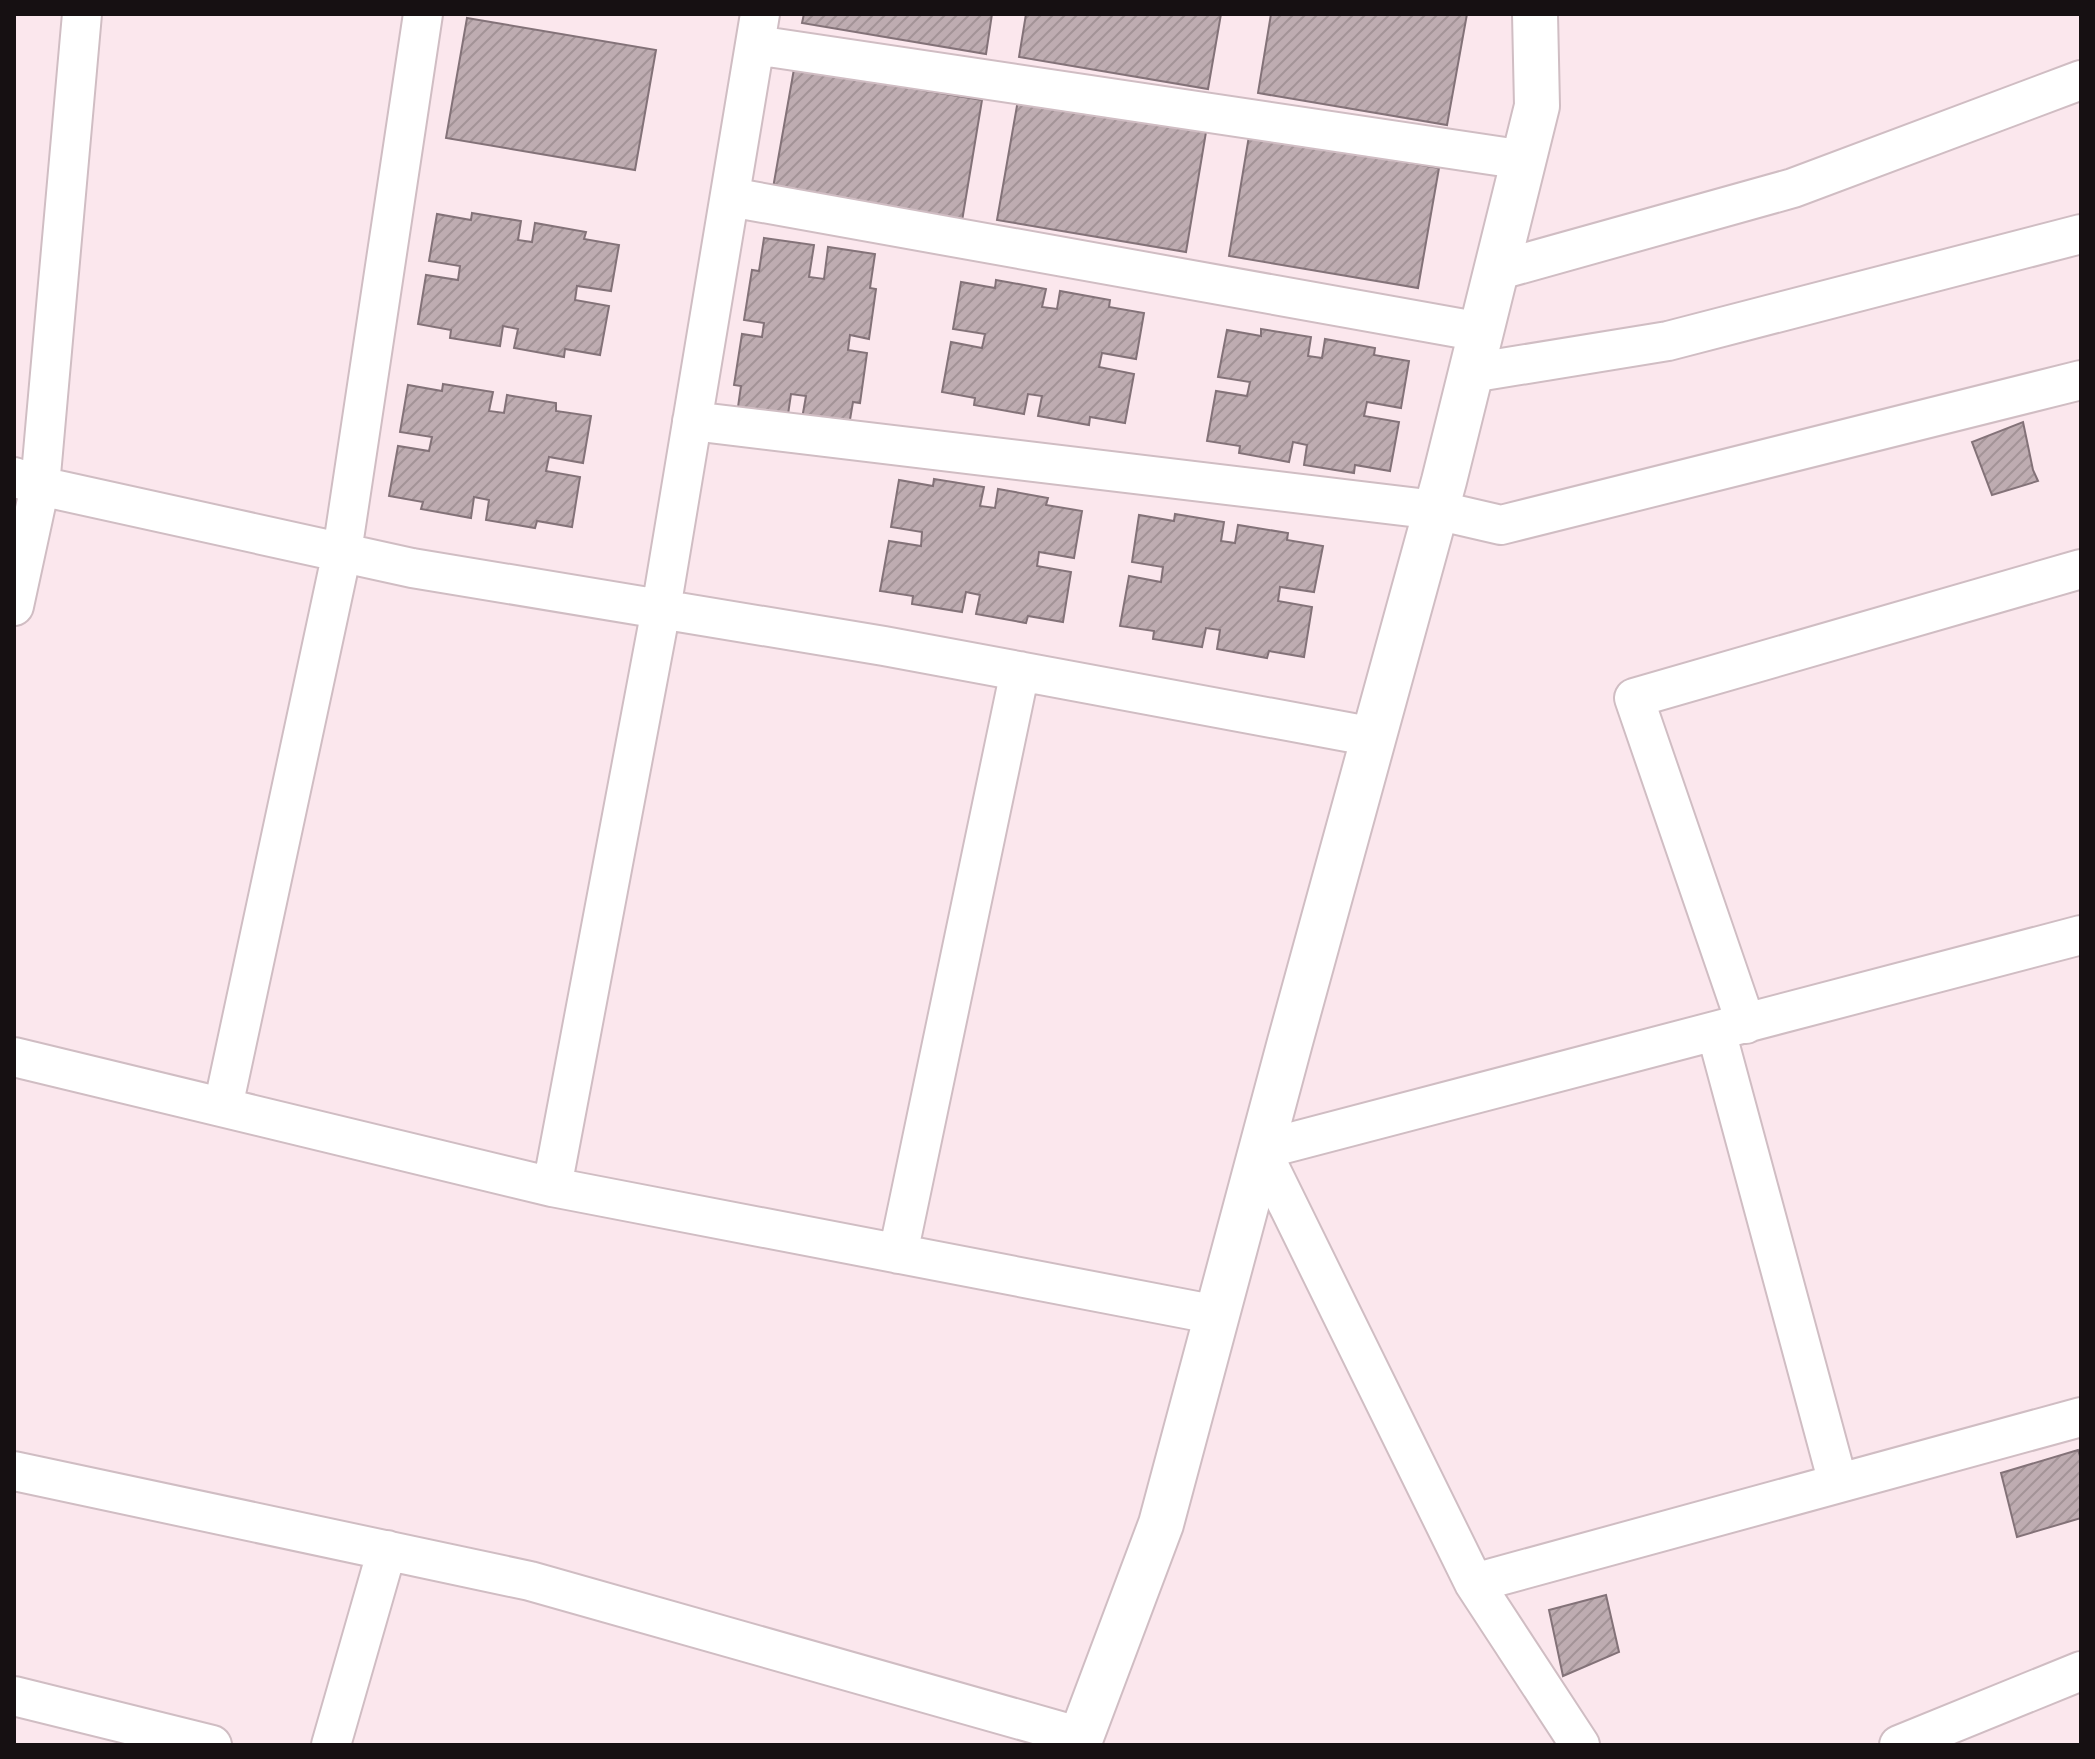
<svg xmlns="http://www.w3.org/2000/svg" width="2095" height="1759" viewBox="0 0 2095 1759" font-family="Raleway,sans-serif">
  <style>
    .building { fill: url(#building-hatch); stroke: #837278; stroke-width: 2 }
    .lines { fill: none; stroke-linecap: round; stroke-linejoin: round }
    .street-casing { stroke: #d0bdc3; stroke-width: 42 }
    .secondary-casing { stroke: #d0bdc3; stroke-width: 48 }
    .street { stroke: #fff; stroke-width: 38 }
    .secondary { stroke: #fff; stroke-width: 44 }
  </style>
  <defs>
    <pattern id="building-hatch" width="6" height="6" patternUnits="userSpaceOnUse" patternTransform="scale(2)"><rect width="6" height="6" fill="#beacb1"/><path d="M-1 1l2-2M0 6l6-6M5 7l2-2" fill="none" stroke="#a39397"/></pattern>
  </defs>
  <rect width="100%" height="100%" fill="#fbe7ed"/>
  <path class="building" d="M804,14H992L986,54L802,23Z
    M1026,14H1221L1208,89L1019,57Z
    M1271,14H1467L1447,125L1258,93Z
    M467,18L656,50L635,170L446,138Z
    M794,69L982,100L962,221L773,188Z
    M1018,100L1206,132L1186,252L997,220Z
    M1249,136L1439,168L1418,288L1229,256Z
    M472,213L521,221L518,240L532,242L535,223L586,232L584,239L619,245L611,291L577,286L575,300L609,306L600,355L565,349L564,357L514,348L518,329L503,326L500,346L450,338L451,330L418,324L426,275L458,280L460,266L429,261L437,214L471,220Z
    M764,238L814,245L809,277L824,279L828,247L875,254L870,288L876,289L869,339L850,335L848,350L867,353L860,403L853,402L847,437L800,430L806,396L791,394L786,428L736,421L741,386L734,385L742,334L762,337L764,323L744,320L752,270L759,271Z
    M996,280L1046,289L1042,307L1057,309L1060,291L1110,300L1109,307L1144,313L1136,359L1102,353L1099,367L1134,374L1125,423L1090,417L1089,425L1038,416L1042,396L1028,394L1024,414L974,405L975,398L942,392L951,342L982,348L985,334L953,329L961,282L995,288Z
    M1261,329L1311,337L1308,356L1322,358L1325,339L1375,348L1374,355L1409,361L1401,408L1367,402L1364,416L1399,422L1390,471L1355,465L1354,473L1304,465L1307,445L1293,442L1289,462L1239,453L1240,446L1207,441L1216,391L1247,396L1250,382L1218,377L1227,330L1261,336Z
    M443,384L493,392L489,411L504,413L507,395L556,403V411L591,416L583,463L549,457L546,471L580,477L572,527L537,521L535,528L486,520L489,500L474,497L471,518L421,509L423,502L389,496L398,446L429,451L432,437L400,432L408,385L442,391Z
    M2023,422L2033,470L2038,481L1992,495L1972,442Z
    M934,479L984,487L980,506L995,508L998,489L1048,498L1046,505L1082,511L1074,558L1039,552L1037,566L1071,572L1063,622L1028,616L1026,623L976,614L980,595L966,592L962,612L912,604L913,596L880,591L889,541L921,546L922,532L891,527L899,480L933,486Z
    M1175,514L1224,522L1221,541L1235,543L1238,525L1288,533L1287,540L1323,546L1314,592L1280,587L1278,601L1312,607L1304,657L1269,651L1267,658L1217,649L1220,630L1206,628L1202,647L1153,639L1154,631L1120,626L1129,576L1161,582L1163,567L1132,562L1139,515L1174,521Z
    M2078,1450L2081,1459V1518L2017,1537L2001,1473Z
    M1606,1595L1619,1652L1563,1676L1549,1610Z"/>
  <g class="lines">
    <g class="street-casing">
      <path id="street" d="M755,45L1524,160
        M730,197L1481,332
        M1496,271L1793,188L2081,80
        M1471,373L1668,341L2081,234
        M692,421L1436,510L1501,525L2081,380
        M14,477L40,486L412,568L884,646L1374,737
        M14,606L40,486L82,14
        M1746,1024L1634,698L2081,569
        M1716,1031L1838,1483
        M14,1057L552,1187L1217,1315
        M223,1107L342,552L423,14
        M552,1187L661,609L760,14
        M898,1254L1020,671
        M14,1471L530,1581L1081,1737
        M1474,1583L2081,1417
        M14,1696L212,1745
        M331,1745L387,1550
        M1580,1745L1474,1583L1261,1150L2081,935
        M1899,1745L2081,1671"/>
    </g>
    <g class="secondary-casing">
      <path id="secondary" d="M1078,1745L1161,1524L1290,1042L1444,481L1537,106L1535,14"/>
    </g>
    <use href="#street" class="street"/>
    <use href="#secondary" class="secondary"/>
  </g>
  <rect width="2095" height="1759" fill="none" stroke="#161012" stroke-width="32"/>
</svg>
